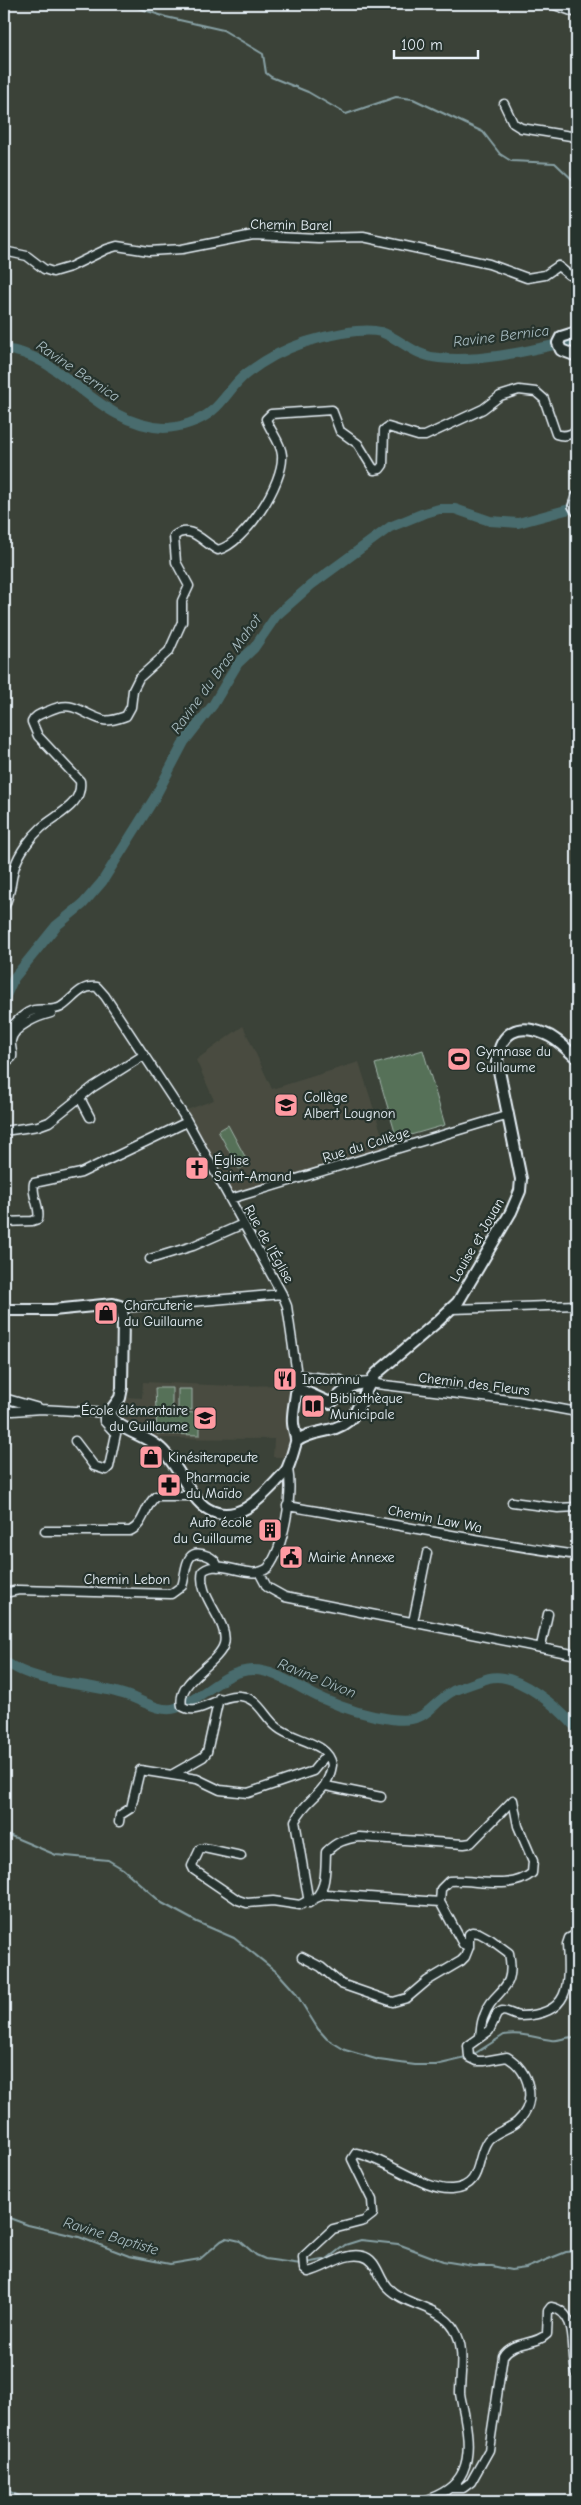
<svg xmlns="http://www.w3.org/2000/svg" width="581" height="2505" viewBox="0 0 581 2505" font-family="'Comic Neue',sans-serif">
  <style>
    .built { fill: #494c40 }
    .green { fill: #567158; stroke: #9fb1a8 }
    .lines { fill: none; stroke-linecap: round; stroke-linejoin: round }
    .stream { stroke: #88a1a5; stroke-width: 2 }
    .river { stroke: #486c6e; stroke-width: 10 }
    .minor-casing { stroke: #e8f1f8; stroke-width: 11 }
    .major-casing { stroke: #e8f1f8; stroke-width: 14 }
    .minor { stroke: #26332d; stroke-width: 8 }
    .major { stroke: #26332d; stroke-width: 10 }
    .labels { text-anchor: middle; dominant-baseline: central; stroke-width: 4.5; stroke-linejoin: round; paint-order: stroke }
    .street-label { font-size: 14px; fill: #e8f1f8; stroke: #26332d }
    .poi-label { font-size: 14px; fill: #e8f1f8; stroke: #26332d; text-anchor: start }
    .water-label { font-size: 15px; font-style: italic; fill: #a8bcc1; stroke: #26332d }
  </style>
  <rect width="100%" height="100%" fill="#3b4238"/>
  <filter id="ink" filterUnits="userSpaceOnUse"><feTurbulence type="fractalNoise" baseFrequency=".02" numOctaves="2"/><feDisplacementMap in="SourceGraphic" scale="10" xChannelSelector="R" yChannelSelector="G"/><feConvolveMatrix kernelMatrix="1 2 1 2 8 2 1 2 1" color-interpolation-filters="sRGB"/></filter>
  <g filter="url(#ink)">
    <path class="built" d="M243,1026L272,1089L359,1062L386,1148L233,1195L184,1111L214,1100L196,1060Z
      M143,1382L233,1386L292,1385L288,1457H273L274,1439L154,1438L115,1415L125,1397L142,1398Z"/>
    <path class="green" d="M423,1050L445,1125L397,1139L375,1064Z
      M228,1125L249,1164L239,1169L218,1131Z
      M155,1388H172V1412L200,1413V1435L157,1434Z
      M178,1389H192V1410L178,1409Z"/>
    <g class="lines">
      <path class="stream" d="M126,4L166,17L223,30L263,54L266,73L271,77L308,92L346,114L396,97L413,99L483,132L500,154L511,161L555,163L577,184
        M4,1833L56,1855L108,1860L123,1869L162,1903L197,1922L234,1938L278,1973L295,1992L318,2029L327,2039L345,2050L379,2060L415,2065H436L466,2058
        M471,2056L504,2035C521,2032 535,2038 551,2040C560,2042 569,2034 577,2039
        M4,2216L28,2225L79,2237L129,2256L170,2264L200,2259L221,2241L227,2238L240,2241L256,2255L265,2259L301,2264
        M306,2263L327,2259L345,2245L361,2240L398,2244L443,2261L473,2266H492L511,2270L526,2268L566,2252L577,2251
        M4,2489L29,2501"/>
      <path class="river" d="M4,349C65,355 95,424 164,428C179,428 201,421 213,410C225,400 233,384 246,374C264,360 285,349 306,342C325,336 362,327 381,332C401,339 414,356 439,358C481,363 536,349 577,340
        M4,1000L14,978L56,926L83,904L102,882L154,799L184,742L213,705L238,663L254,648L276,616L311,585L390,527L422,514L439,509H455L490,521L518,523L577,507
        M4,1661C41,1687 88,1681 129,1696C142,1701 162,1713 176,1708C203,1699 224,1670 253,1670C277,1670 301,1690 323,1699C343,1708 369,1716 391,1719C429,1724 427,1706 453,1691C457,1689 485,1679 489,1678C517,1671 560,1709 577,1729"/>
      <g class="minor-casing">
        <path id="minor" d="M552,4L577,13
          M504,104L513,123L521,128L577,137
          M4,251L27,256L44,269L53,272L70,267L107,249L117,246L149,251L182,249L253,235L318,238L363,237L489,264L527,278L545,275L558,266L569,275L577,273
          M4,907C12,892 10,881 15,866C19,853 31,837 41,828C57,814 83,805 80,781L38,736L32,722C35,715 41,714 48,711C75,699 79,713 103,720C110,722 120,718 126,716L131,707L133,690L139,678L169,651L182,622V601L189,586L176,562L174,536C191,523 203,543 218,550C245,543 284,483 282,455C281,442 270,431 266,419L271,414L332,410L340,431L358,444L374,470L380,469L383,465L384,430L388,427L418,436H425L483,409L500,396L519,390L536,392L544,399L556,434C564,437 571,435 577,430
          M4,1035C12,1027 22,1013 34,1010C43,1008 51,1012 61,1007C74,999 79,985 97,987L105,996L186,1119L282,1294L287,1306L299,1389
          M4,1064L12,1057C13,1051 10,1047 11,1041C13,1026 39,1016 51,1013
          M80,1098L90,1117
          M4,1131L38,1126L49,1122L93,1087L144,1055
          M230,1199L509,1115
          M4,1222L32,1221L38,1219C41,1207 31,1196 34,1183L81,1173L187,1122
          M150,1259L193,1246L243,1224
          M120,1306L133,1307L282,1294
          M451,1309L577,1305
          M297,1375L341,1380
          M368,1383L517,1401L577,1412
          M4,1398L39,1408
          M4,1408L13,1411L41,1409L109,1413
          M75,1441L94,1466L106,1470L109,1467L116,1434L104,1421V1417L109,1413
          M288,1469C293,1495 284,1547 268,1568C249,1582 221,1557 203,1571C196,1596 230,1622 224,1644C218,1665 176,1680 182,1706C197,1718 220,1693 240,1696C259,1698 264,1717 277,1727C293,1741 328,1741 332,1765C327,1796 307,1796 295,1821L309,1903C328,1892 325,1870 326,1852C336,1842 345,1839 359,1837L464,1844L471,1843L513,1800L518,1826L533,1861L532,1873C511,1891 475,1879 449,1881L441,1889L440,1902L463,1944L469,1947V1934L472,1932L479,1933L490,1939L509,1953C517,1994 494,1987 484,2016C481,2022 481,2030 480,2036
          M512,1502L558,1508L577,1507
          M287,1506C384,1522 480,1542 577,1555
          M45,1531H130C145,1524 144,1506 156,1496H195
          M259,1572L267,1587L285,1597L577,1655
          M4,1593L19,1590L171,1594L182,1586C187,1573 183,1545 208,1556C213,1558 216,1561 218,1567
          M413,1622L427,1553
          M541,1646L548,1614
          M173,1774L203,1757L207,1752L219,1698
          M326,1786L381,1797
          M119,1822L120,1815L131,1808L140,1770L197,1779L220,1790L248,1793L313,1771L327,1754
          M241,1856L204,1848L200,1849L192,1866L194,1870L238,1900L247,1903L273,1901L300,1905L307,1901
          M316,1898L326,1894L440,1902
          M302,1957L321,1967L341,1984L393,2002L407,1998L427,1981L461,1961L465,1957L469,1947
          M452,2488H463L471,2482L489,2450L503,2356C513,2340 535,2346 547,2334L548,2311L551,2307C581,2313 569,2354 577,2375
          M389,2501H400
          M422,2501C466,2489 473,2461 465,2419C464,2410 461,2402 460,2393C460,2373 466,2347 454,2329C439,2305 406,2307 387,2287C378,2277 377,2259 362,2256C343,2252 327,2268 308,2272L304,2269L303,2257L333,2229L364,2221L373,2214L372,2200L352,2159L356,2153C387,2159 425,2191 452,2189C484,2187 475,2157 488,2140C495,2132 509,2129 517,2122C539,2102 529,2070 507,2057L484,2061H477L469,2057L468,2046L489,2031L497,2014L502,2011C509,2011 514,2016 520,2016C572,2015 569,1984 567,1944L569,1938L577,1934"/>
      </g>
      <g class="major-casing">
        <path id="major" d="M577,332L561,337L558,343L561,350L577,356
          M577,497L574,506L577,511
          M4,1310H53L113,1304L120,1306L123,1316L122,1388L120,1398L109,1413C116,1430 147,1435 161,1449C178,1464 190,1499 208,1509C235,1525 259,1500 276,1482C280,1477 286,1473 288,1467C291,1460 294,1449 296,1442C297,1436 293,1429 293,1423C292,1414 295,1403 296,1393L299,1389L330,1403C346,1392 346,1384 368,1383
          M297,1441C312,1429 333,1434 348,1421C361,1411 364,1387 377,1373L437,1322L458,1302L511,1212L520,1191L521,1179L497,1061C501,1031 518,1023 545,1034C557,1038 567,1050 577,1058"/>
      </g>
      <use href="#minor" class="minor"/>
      <use href="#major" class="major"/>
    </g>
  </g>
  <defs>
    <g id="stadium-square" transform="scale(1.25)"><rect x="-9" y="-9" width="18" height="18" rx="4" fill="#ff9aa2" stroke="#26332d"/><path d="M0-5a6.5 5 0 1 0 0 10a6.5 5 0 1 0 0-10ZM-3.5-1.8h7v3.6h-7Z" fill="#111"/></g>
    <g id="school-square" transform="scale(1.25)"><rect x="-9" y="-9" width="18" height="18" rx="4" fill="#ff9aa2" stroke="#26332d"/><path d="M0-5L7-2L0 1L-7-2ZM-4 1L0 2.5L4 1V4Q0 6-4 4Z" fill="#111"/></g>
    <g id="church-square" transform="scale(1.25)"><rect x="-9" y="-9" width="18" height="18" rx="4" fill="#ff9aa2" stroke="#26332d"/><path d="M-1.2-6h2.4v3.5h3.3v2.4h-3.3V6h-2.4V-.1h-3.3v-2.4h3.3Z" fill="#111"/></g>
    <g id="shop-square" transform="scale(1.25)"><rect x="-9" y="-9" width="18" height="18" rx="4" fill="#ff9aa2" stroke="#26332d"/><path d="M-5-2.5h2.3a2.7 3.5 0 0 1 5.4 0H5L5.5 6h-11ZM-1.5-2.5h3a1.5 2.3 0 0 0-3 0Z" fill="#111"/></g>
    <g id="restaurant-square" transform="scale(1.25)"><rect x="-9" y="-9" width="18" height="18" rx="4" fill="#ff9aa2" stroke="#26332d"/><path d="M-5-6h1v4h1v-4h1v4h1v-4h1v5L-1.5 .5V6h-2V.5L-5-1ZM5-6V6H3V1.5H1.5Q1.5-4 5-6Z" fill="#111"/></g>
    <g id="library-square" transform="scale(1.25)"><rect x="-9" y="-9" width="18" height="18" rx="4" fill="#ff9aa2" stroke="#26332d"/><path d="M-6-4Q-3-5.5-.7-3.5V5Q-3 3-6 4ZM6-4Q3-5.5 .7-3.5V5Q3 3 6 4Z" fill="#111"/></g>
    <g id="pharmacy-square" transform="scale(1.25)"><rect x="-9" y="-9" width="18" height="18" rx="4" fill="#ff9aa2" stroke="#26332d"/><path d="M-2-6h4v4h4v4h-4v4h-4v-4h-4v-4h4Z" fill="#111"/></g>
    <g id="building-square" transform="scale(1.25)"><rect x="-9" y="-9" width="18" height="18" rx="4" fill="#ff9aa2" stroke="#26332d"/><path d="M-4-6H4V6H1V3H-1V6H-4ZM-2.5-4.3h1.7v1.8h-1.7ZM.8-4.3h1.7v1.8H.8ZM-2.5-1h1.7V.8h-1.7ZM.8-1h1.7V.8H.8Z" fill="#111"/></g>
    <g id="civic-square" transform="scale(1.25)"><rect x="-9" y="-9" width="18" height="18" rx="4" fill="#ff9aa2" stroke="#26332d"/><path d="M-.6-6.5H3V-4.5H.6V-3L4-1V1h2V6H-6V1h2V-1L-.6-3ZM-1.2 2.5V6h2.4V2.5Z" fill="#111"/></g>
  </defs>
  <g fill-rule="evenodd">
    <use href="#stadium-square" x="459" y="1059"/>
    <use href="#school-square" x="286" y="1105"/>
    <use href="#church-square" x="197" y="1168"/>
    <use href="#shop-square" x="106" y="1313"/>
    <use href="#restaurant-square" x="285" y="1379"/>
    <use href="#library-square" x="313" y="1406"/>
    <use href="#school-square" x="205" y="1418"/>
    <use href="#shop-square" x="151" y="1457"/>
    <use href="#pharmacy-square" x="169" y="1485"/>
    <use href="#building-square" x="270" y="1530"/>
    <use href="#civic-square" x="291" y="1557"/>
  </g>
  <g class="labels">
    <g class="street-label">
      <text transform="translate(291 225) rotate(1)">Chemin Barel</text>
      <text transform="translate(366 1145) rotate(-17)">Rue du Collège</text>
      <text transform="translate(477 1240) rotate(-60)">Louise et Jouan</text>
      <text transform="translate(269 1244) rotate(61)">Rue de l'Église</text>
      <text transform="translate(474 1384) rotate(7)">Chemin des Fleurs</text>
      <text transform="translate(435 1519) rotate(11)">Chemin Law Wa</text>
      <text x="127" y="1579">Chemin Lebon</text>
    </g>
    <g class="poi-label">
      <text x="476" y="1051">Gymnase du<tspan x="476" dy="16">Guillaume</tspan></text>
      <text x="304" y="1097">Collège<tspan x="304" dy="16">Albert Lougnon</tspan></text>
      <text x="214" y="1160">Église<tspan x="214" dy="16">Saint-Amand</tspan></text>
      <text x="124" y="1305">Charcuterie<tspan x="124" dy="16">du Guillaume</tspan></text>
      <text x="302" y="1379">Inconnnu</text>
      <text x="330" y="1398">Bibliothèque<tspan x="330" dy="16">Municipale</tspan></text>
      <text x="188" y="1410" text-anchor="end">École élémentaire<tspan x="188" dy="16">du Guillaume</tspan></text>
      <text x="168" y="1457">Kinésiterapeute</text>
      <text x="186" y="1477">Pharmacie<tspan x="186" dy="16">du Maïdo</tspan></text>
      <text x="252" y="1522" text-anchor="end">Auto école<tspan x="252" dy="16">du Guillaume</tspan></text>
      <text x="308" y="1557">Mairie Annexe</text>
    </g>
    <g class="water-label">
      <text transform="translate(501 336) rotate(-7)">Ravine Bernica</text>
      <text transform="translate(78 371) rotate(34)">Ravine Bernica</text>
      <text transform="translate(216 674) rotate(-54)">Ravine du Bras Mahot</text>
      <text transform="translate(317 1678) rotate(22)">Ravine Divon</text>
      <text transform="translate(111 2236) rotate(17)">Ravine Baptiste</text>
    </g>
  </g>
  <rect width="581" height="2505" fill="none" stroke="#26332d" stroke-width="20"/>
  <rect x="10" y="10" width="561" height="2485" fill="none" stroke="#e8f1f8" stroke-width="2" filter="url(#ink)"/>
  <path d="M394 50v8h84v-8" fill="none" stroke="#e8f1f8" stroke-width="2.5"/>
  <text x="401" y="50" font-size="15" fill="#e8f1f8" stroke="#26332d" stroke-width="4" paint-order="stroke">100 m</text>
</svg>
